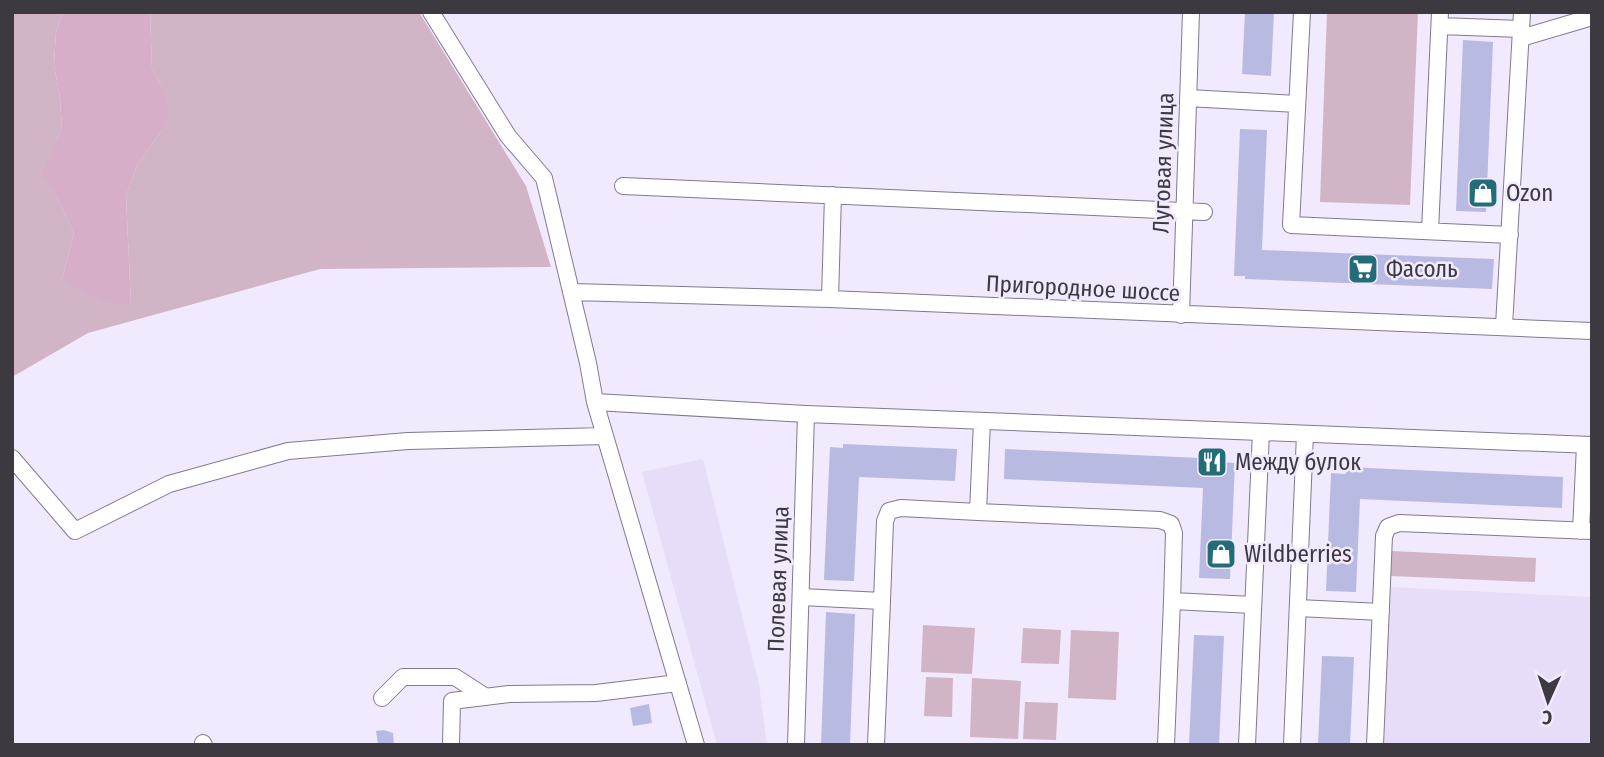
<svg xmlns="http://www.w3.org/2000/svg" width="1604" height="757" viewBox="0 0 1604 757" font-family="'Fira Sans Condensed',sans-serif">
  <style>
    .built { fill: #e7ddf8 }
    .green { fill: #d1b4c6 }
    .forest { fill: #d6aec7 }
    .building { fill: #b9bae2 }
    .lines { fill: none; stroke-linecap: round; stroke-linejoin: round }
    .minor-casing { stroke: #817a8c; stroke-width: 18 }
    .minor { stroke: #fff; stroke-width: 16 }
    .labels { text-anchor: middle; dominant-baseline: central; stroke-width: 5; stroke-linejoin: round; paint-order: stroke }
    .street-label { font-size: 23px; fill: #3c3941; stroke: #f1e9fd }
    .poi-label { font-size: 23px; fill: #3c3941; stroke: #f1e9fd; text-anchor: start }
  </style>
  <rect width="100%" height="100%" fill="#f1e9fd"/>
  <path class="built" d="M703,459L759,684L767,745H717L642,472Z
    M1389,587L1592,597V745H1382Z"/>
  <path class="green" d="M12,12H63L56,32L54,65L60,98L62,129L43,174L59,201L74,234L62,279L131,304L126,196L137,165L163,129L162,88L152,69L150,12H419L526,186L551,267L320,269L88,333L12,377Z
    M1327,12H1418L1410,205L1320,202Z
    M1392,551L1536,558L1535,582L1391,576Z
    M923,625L975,628L972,674L921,672Z
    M1023,628L1061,630L1059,664L1021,663Z
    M1071,630L1119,632L1116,700L1068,698Z
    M926,677L953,678L952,717L924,716Z
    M972,678L1021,681L1018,739L970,737Z
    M1025,702L1058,703L1056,740L1023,739Z"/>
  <path class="forest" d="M63,12H150L152,69L162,88L169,109L163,129L137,165L126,196L131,305L102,302L62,279L74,234L59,201L42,174L62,129L60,98L54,65L56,32Z"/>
  <path class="building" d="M1245,12H1274L1271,76L1242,74Z
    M1463,40L1493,42L1486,212L1456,211Z
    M1240,129L1267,130L1262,250L1494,259L1492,289L1245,279V276H1234Z
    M843,444L957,449L955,481L859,477L854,581L824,580L830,447L843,448Z
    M1005,449L1221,459V462L1235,463L1230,579L1199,578L1203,488L1004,479Z
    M1346,467L1563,477L1562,508L1360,499L1356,592L1326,591L1331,473L1346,474Z
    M826,612L855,614L850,745H821Z
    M1194,635L1224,636L1219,745H1189Z
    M1322,656L1354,657L1350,745H1318Z
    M649,704L652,723L633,726L630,708Z
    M384,730L393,733L394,745H378L376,731Z"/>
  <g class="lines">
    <g class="minor-casing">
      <path id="minor" d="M431,12L508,136L544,178L588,363L595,402L696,745
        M1302,12L1291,225L1510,235
        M1440,26L1521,29
        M1521,38L1592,17
        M1188,98L1297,104
        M623,186L1204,212
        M1430,231L1440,12
        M572,292L830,299L1592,331
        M830,299L833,195
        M1181,315L1191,12
        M1504,326L1522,12
        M595,402L806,414L1592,445
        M982,421L978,512L1160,520L1171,524L1174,533L1172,601
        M12,458L75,531L169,484L288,451L408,441L604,436
        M1581,531L1585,445
        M801,597L882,601L885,521L889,511L901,508L978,512
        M1298,608L1381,612
        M382,698L403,677H455L486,697
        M203,743L204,745
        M451,745L452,701L509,694L596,693L678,683
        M796,745L806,414
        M876,745L882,601
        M1166,745L1172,601L1253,605
        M1247,745L1261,432
        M1292,745L1305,434
        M1375,745L1384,536L1388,527L1399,523L1592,531"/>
    </g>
    <use href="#minor" class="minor"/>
  </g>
  <defs>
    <g id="shop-square" transform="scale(1.575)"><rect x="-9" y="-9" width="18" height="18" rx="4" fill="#246c78" stroke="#f1e9fd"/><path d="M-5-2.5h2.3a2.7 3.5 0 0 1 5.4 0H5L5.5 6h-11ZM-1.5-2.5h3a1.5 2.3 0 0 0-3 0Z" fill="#fff"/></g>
    <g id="supermarket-square" transform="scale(1.575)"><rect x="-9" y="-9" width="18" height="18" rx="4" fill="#246c78" stroke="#f1e9fd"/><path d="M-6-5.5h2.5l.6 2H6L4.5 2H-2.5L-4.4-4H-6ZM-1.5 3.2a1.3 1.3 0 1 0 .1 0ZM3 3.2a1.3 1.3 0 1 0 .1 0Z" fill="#fff"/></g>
    <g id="restaurant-square" transform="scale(1.575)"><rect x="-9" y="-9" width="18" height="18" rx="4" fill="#246c78" stroke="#f1e9fd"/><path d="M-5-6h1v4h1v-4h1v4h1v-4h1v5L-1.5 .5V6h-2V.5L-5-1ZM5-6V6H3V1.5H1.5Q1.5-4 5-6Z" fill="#fff"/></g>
  </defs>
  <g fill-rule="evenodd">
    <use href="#shop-square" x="1483" y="193"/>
    <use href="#supermarket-square" x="1363" y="269"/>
    <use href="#restaurant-square" x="1212" y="462"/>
    <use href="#shop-square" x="1221" y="554"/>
  </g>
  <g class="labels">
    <g class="street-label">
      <text transform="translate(1163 163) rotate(-88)">Луговая улица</text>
      <text transform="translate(1083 288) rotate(3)">Пригородное шоссе</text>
      <text transform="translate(778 579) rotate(-88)">Полевая улица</text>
    </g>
    <g class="poi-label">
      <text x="1506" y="193">Ozon</text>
      <text x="1386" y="269">Фасоль</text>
      <text x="1235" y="462">Между булок</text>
      <text x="1244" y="554">Wildberries</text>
    </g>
  </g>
  <rect width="1604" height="757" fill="none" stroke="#3c3941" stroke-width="28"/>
  <g transform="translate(1548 701) rotate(183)" stroke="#f1e9fd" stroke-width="5" paint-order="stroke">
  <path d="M0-5L12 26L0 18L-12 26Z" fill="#3c3941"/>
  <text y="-10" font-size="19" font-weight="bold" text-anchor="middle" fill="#3c3941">С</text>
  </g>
</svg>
